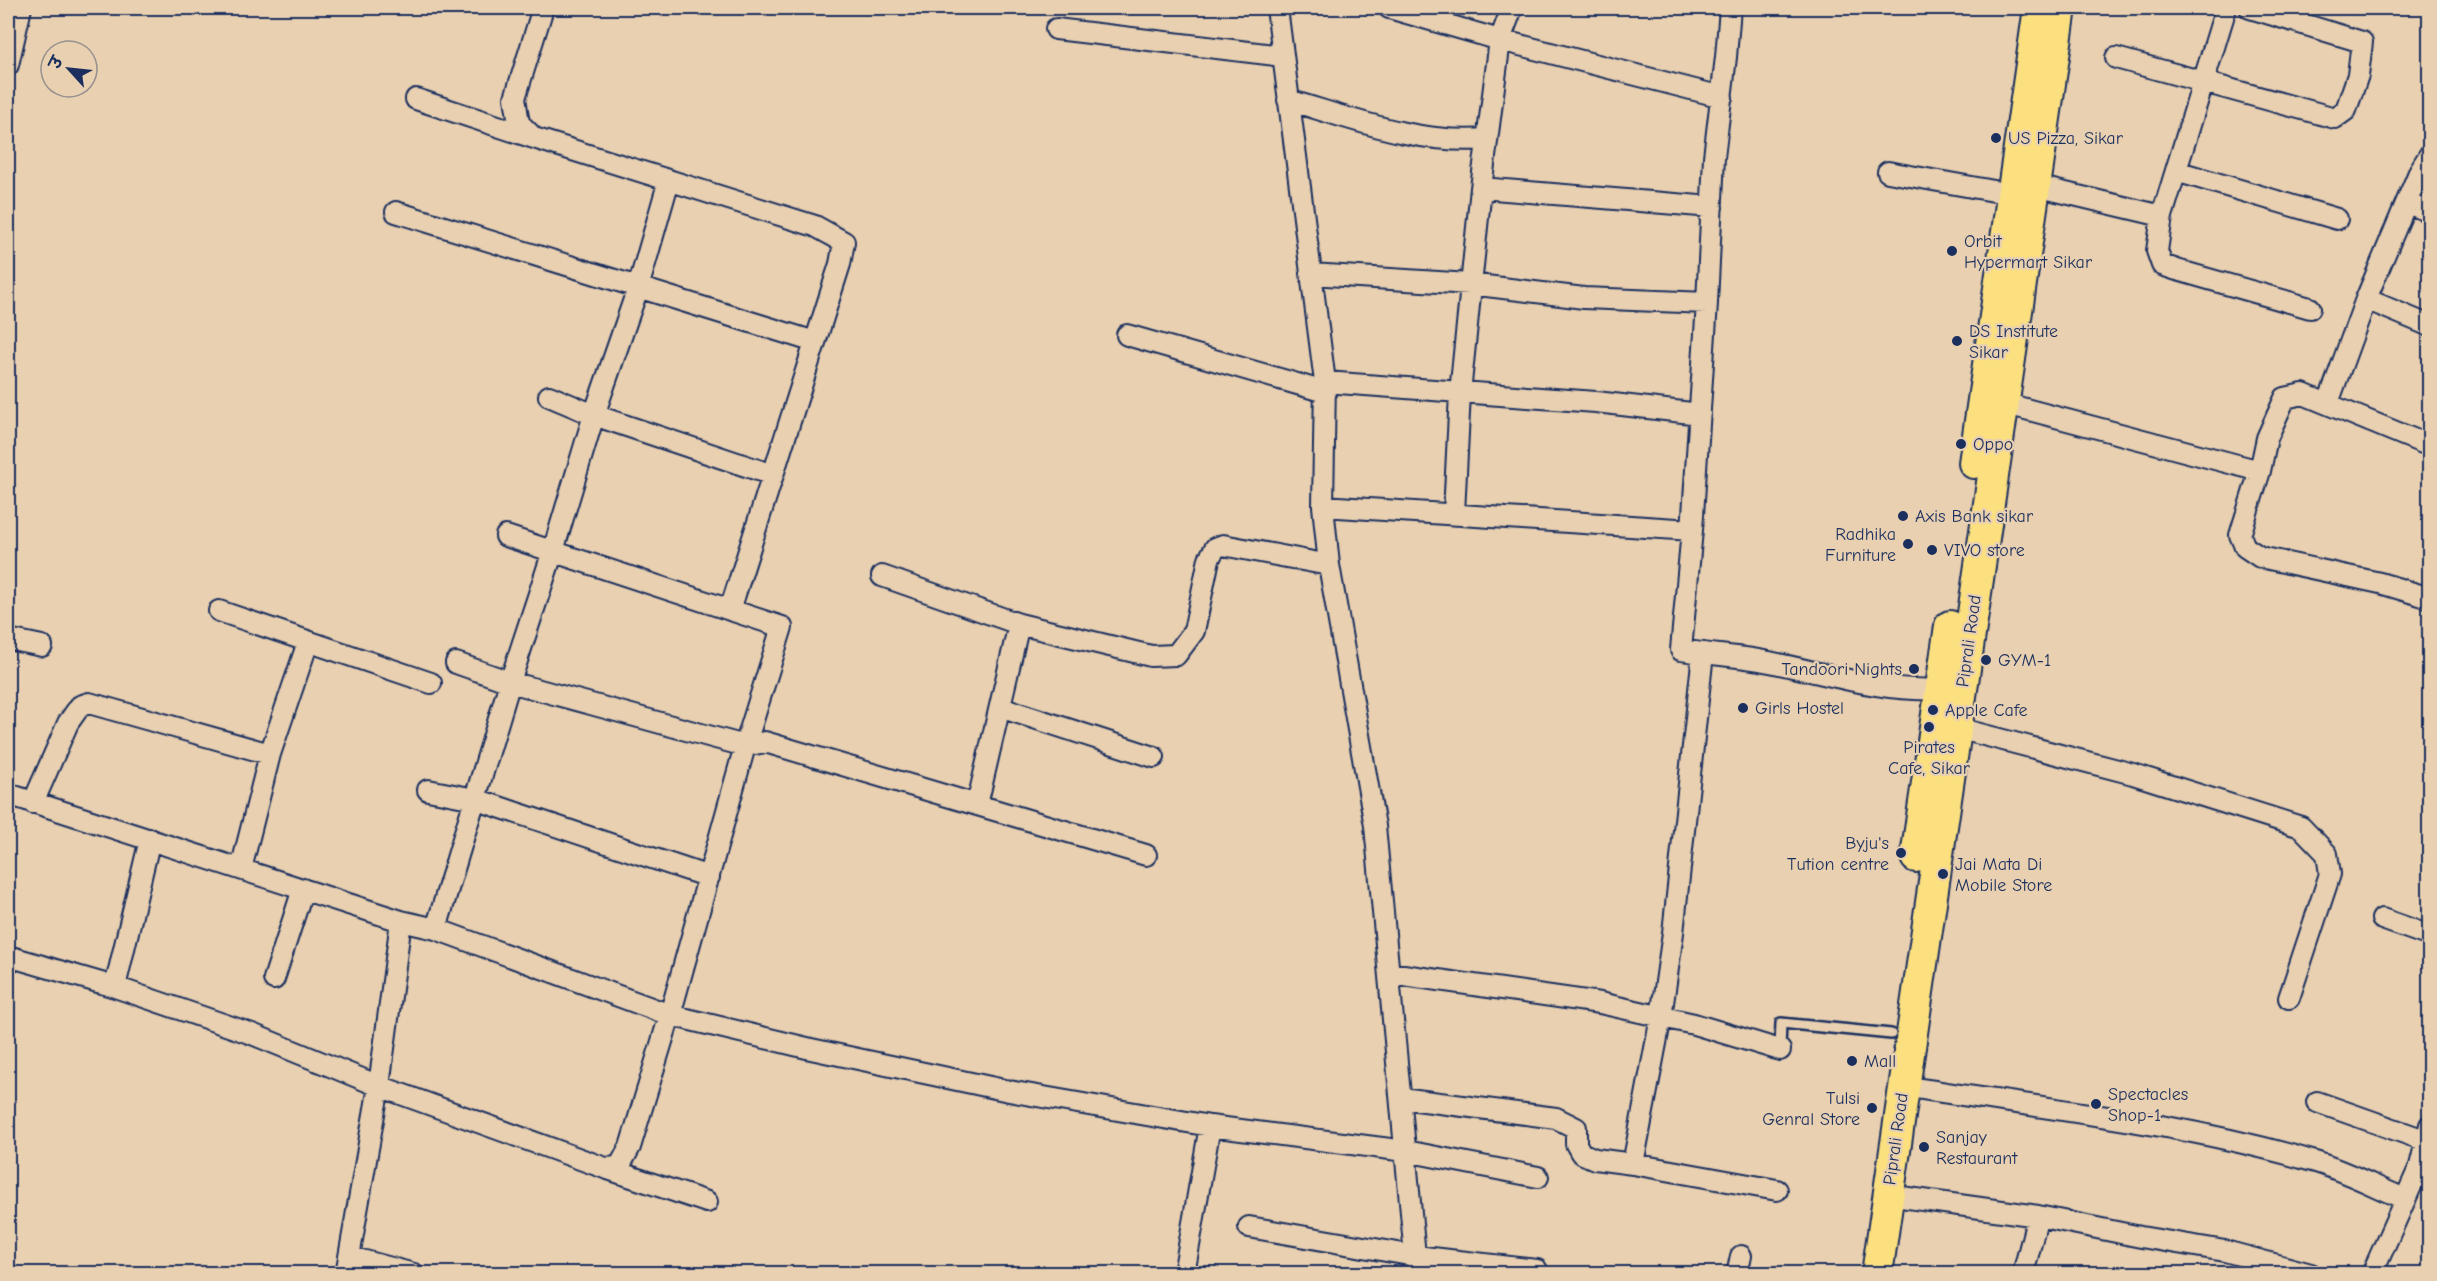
<svg xmlns="http://www.w3.org/2000/svg" width="2437" height="1281" viewBox="0 0 2437 1281" font-family="'Comic Neue','Playpen Sans Deva',sans-serif">
  <style>
    .lines { fill: none; stroke-linecap: round; stroke-linejoin: round }
    .service-casing { stroke: #1b2f5e; stroke-width: 14 }
    .minor-casing { stroke: #1b2f5e; stroke-width: 24 }
    .primary-casing { stroke: #1b2f5e; stroke-width: 34 }
    .service { stroke: #e8d0b0; stroke-width: 9 }
    .minor { stroke: #e8d0b0; stroke-width: 20 }
    .primary { stroke: #fce080; stroke-width: 30 }
    .poi-dot { fill: #1b2f5e; stroke: #e8d0b0; stroke-width: 2 }
    .labels { text-anchor: middle; dominant-baseline: central; stroke-width: 4.5; stroke-linejoin: round; paint-order: stroke }
    .poi-label { font-size: 18px; fill: #1b2f5e; stroke: #e8d0b0; text-anchor: start }
    .street-label { font-size: 18px; fill: #1b2f5e; stroke: #e8d0b0 }
  </style>
  <rect width="100%" height="100%" fill="#e8d0b0"/>
  <filter id="ink" filterUnits="userSpaceOnUse"><feTurbulence type="fractalNoise" baseFrequency=".0167" numOctaves="2"/><feDisplacementMap in="SourceGraphic" scale="12" xChannelSelector="R" yChannelSelector="G"/><feConvolveMatrix kernelMatrix="1 2 1 2 8 2 1 2 1" color-interpolation-filters="sRGB"/></filter>
  <g filter="url(#ink)">
    <g class="lines">
      <g class="service-casing">
        <path id="service" d="M1780,1050L1781,1023L1891,1034"/>
      </g>
      <g class="minor-casing">
        <path id="minor" d="M543,8L515,98L519,123L534,138L815,226L844,242L840,264L730,610
          M1277,8L1325,382L1323,506L1329,565L1375,826L1415,1256L1420,1274
          M1389,8L1500,40L1722,97
          M1512,8L1500,40L1481,188L1712,207
          M1730,8L1726,57L1714,157L1707,303L1692,530L1681,650C1707,654 1734,656 1759,660C1820,671 1879,693 1941,689
          M2226,8L2162,216L2157,251L2162,265L2177,270L2310,308
          M1056,29L1283,56
          M2116,58L2335,118L2346,110L2358,75L2362,42L2250,8
          M8,65L21,8
          M416,99L531,137
          M1288,100C1353,119 1419,145 1487,139
          M2176,171L2337,219
          M1888,172L2011,194
          M2036,186L2162,216
          M2407,203L2430,212
          M396,212L815,342
          M1311,274L1470,284L1584,298L1707,303
          M2366,299L2430,326
          M1127,335L1325,392
          M1325,382L1596,402L1700,414
          M549,396L594,415L773,475
          M2003,403L2260,471L2240,535L2245,547L2260,557L2380,583L2430,598
          M2328,403L2366,299L2420,170L2430,154
          M2260,471L2267,438L2285,398L2303,394L2430,446
          M1323,506L1692,530
          M1454,513L1460,393L1481,188
          M506,536L782,627L745,746
          M882,576L1019,624L1151,656L1176,655L1194,631L1209,559L1215,548L1223,545L1329,565
          M219,611L431,683
          M8,639L42,646
          M1000,707L1154,757
          M1957,728L2133,774L2301,827L2327,854L2330,874L2289,998
          M745,746L765,742L1146,855
          M428,790L475,799L709,877
          M8,794L401,921L436,929L670,1015L811,1049L1009,1091L1210,1126L1406,1151L1538,1177
          M33,803L68,723L80,706L89,703L270,754
          M977,805L1019,624
          M241,869L270,754L308,642
          M2382,919L2430,936
          M436,929L510,682L553,551L594,415L638,288L669,180
          M8,956L115,987L252,1034L379,1086L605,1168L619,1167L630,1147L670,1015L745,746L510,682L456,663
          M1389,973L1600,1003L1694,1024L1780,1050
          M274,979L303,889
          M115,987L150,839
          M1903,1086C2040,1108 2179,1122 2312,1161C2344,1170 2375,1187 2405,1199
          M1401,1098L1556,1118L1576,1128V1144L1581,1153L1595,1159L1633,1164L1777,1190
          M2317,1102L2430,1142
          M1633,1164L1661,1017L1673,933L1703,653
          M605,1168L707,1202
          M1887,1195L2038,1216L2141,1237L2225,1251L2311,1274
          M1249,1227L1415,1256L1537,1270
          M350,1257L414,1274
          M346,1274L379,1086L401,921
          M1184,1274L1210,1126
          M1737,1274L1741,1256
          M2023,1274L2038,1216
          M2372,1274L2420,1166L2430,1125"/>
      </g>
      <g class="primary-casing">
        <path id="primary" d="M1974,463L2039,8
          M1916,857L1950,626
          M1877,1274L2061,8"/>
      </g>
      <use href="#service" class="service"/>
      <use href="#minor" class="minor"/>
      <use href="#primary" class="primary"/>
    </g>
  </g>
  <g class="poi-dot">
    <circle cx="1996" cy="138" r="6"/>
    <circle cx="1952" cy="251" r="6"/>
    <circle cx="1957" cy="341" r="6"/>
    <circle cx="1961" cy="444" r="6"/>
    <circle cx="1903" cy="516" r="6"/>
    <circle cx="1908" cy="544" r="6"/>
    <circle cx="1932" cy="550" r="6"/>
    <circle cx="1986" cy="660" r="6"/>
    <circle cx="1914" cy="669" r="6"/>
    <circle cx="1743" cy="708" r="6"/>
    <circle cx="1933" cy="710" r="6"/>
    <circle cx="1929" cy="727" r="6"/>
    <circle cx="1901" cy="853" r="6"/>
    <circle cx="1943" cy="874" r="6"/>
    <circle cx="1852" cy="1061" r="6"/>
    <circle cx="2096" cy="1104" r="6"/>
    <circle cx="1872" cy="1108" r="6"/>
    <circle cx="1924" cy="1147" r="6"/>
  </g>
  <g class="labels">
    <g class="poi-label">
      <text x="2008" y="138">US Pizza, Sikar</text>
      <text x="1964" y="241">Orbit<tspan x="1964" dy="21">Hypermart Sikar</tspan></text>
      <text x="1969" y="331">DS Institute<tspan x="1969" dy="21">Sikar</tspan></text>
      <text x="1973" y="444">Oppo</text>
      <text x="1915" y="516">Axis Bank sikar</text>
      <text x="1896" y="534" text-anchor="end">Radhika<tspan x="1896" dy="21">Furniture</tspan></text>
      <text x="1944" y="550">VIVO store</text>
      <text x="1998" y="660">GYM-1</text>
      <text x="1902" y="669" text-anchor="end">Tandoori Nights</text>
      <text x="1755" y="708">Girls Hostel</text>
      <text x="1945" y="710">Apple Cafe</text>
      <text x="1929" y="747" text-anchor="middle">Pirates<tspan x="1929" dy="21">Cafe, Sikar</tspan></text>
      <text x="1889" y="843" text-anchor="end">Byju's<tspan x="1889" dy="21">Tution centre</tspan></text>
      <text x="1955" y="864">Jai Mata Di<tspan x="1955" dy="21">Mobile Store</tspan></text>
      <text x="1864" y="1061">Mall</text>
      <text x="2108" y="1094">Spectacles<tspan x="2108" dy="21">Shop-1</tspan></text>
      <text x="1860" y="1098" text-anchor="end">Tulsi<tspan x="1860" dy="21">Genral Store</tspan></text>
      <text x="1936" y="1137">Sanjay<tspan x="1936" dy="21">Restaurant</tspan></text>
    </g>
    <g class="street-label">
      <text transform="translate(1969 641) rotate(-82)">Piprali Road</text>
      <text transform="translate(1896 1139) rotate(-82)">Piprali Road</text>
    </g>
  </g>
  <rect width="2437" height="1281" fill="none" stroke="#e8d0b0" stroke-width="30"/>
  <rect x="15" y="15" width="2407" height="1251" fill="none" stroke="#1b2f5e" stroke-width="2" filter="url(#ink)"/>
  <g transform="translate(69 69) rotate(297)"><circle r="28" fill="#e8d0b0" stroke="#96908f" stroke-width="1.5"/>
  <path d="M0-4.5L10 22L0 15L-10 22Z" fill="#1b2f5e"/>
  <text y="-9" font-size="16" font-weight="bold" text-anchor="middle" fill="#1b2f5e">उ</text>
  </g>
</svg>
